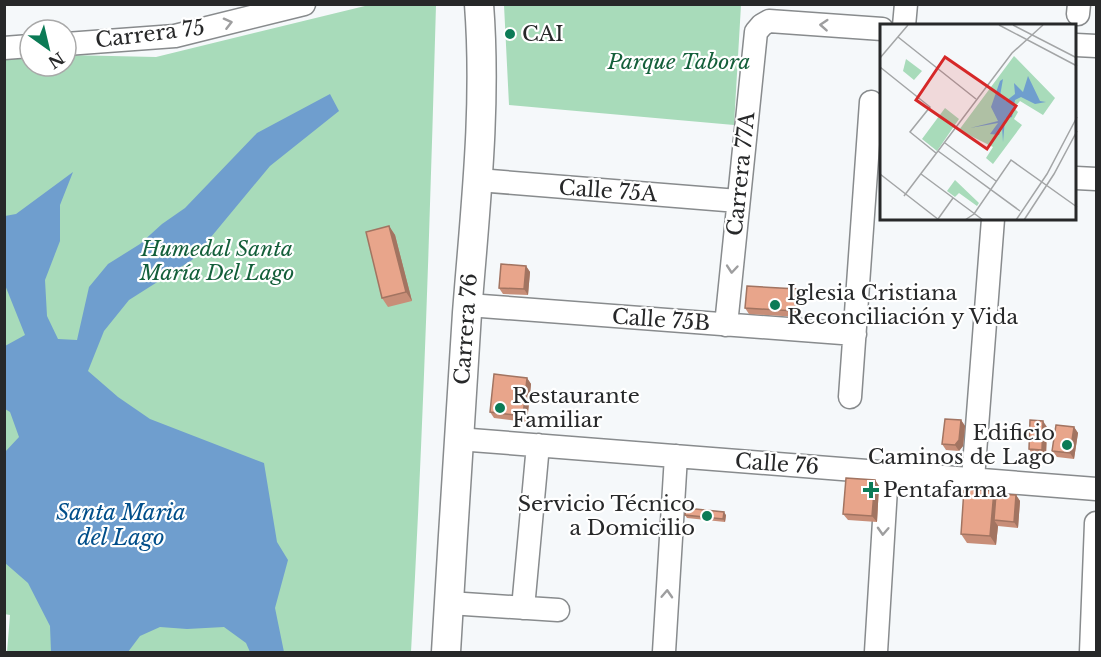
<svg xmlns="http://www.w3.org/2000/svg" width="1101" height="657" viewBox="0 0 1101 657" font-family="'Libre Baskerville',serif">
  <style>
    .green { fill: #a8dbba }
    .water { fill: #6f9ece }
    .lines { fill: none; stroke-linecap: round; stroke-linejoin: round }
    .minor-casing { stroke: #888b8d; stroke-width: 25 }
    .major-casing { stroke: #888b8d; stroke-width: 31 }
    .minor { stroke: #fff; stroke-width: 22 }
    .major { stroke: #fff; stroke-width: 28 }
    .wall { fill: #c88e78 }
    .shaded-wall { fill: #a27461 }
    .building { fill: #e8a58b; stroke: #a27461; stroke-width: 1.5 }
    .oneway { stroke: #9e9e9f }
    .poi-dot { fill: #0c7b56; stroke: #fff; stroke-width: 2 }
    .labels { text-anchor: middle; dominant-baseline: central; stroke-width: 4.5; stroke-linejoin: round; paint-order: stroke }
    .street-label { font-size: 21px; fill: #272829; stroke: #fff }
    .poi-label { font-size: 21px; fill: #272829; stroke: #fff; text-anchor: start }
    .park-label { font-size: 21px; font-style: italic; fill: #145f3a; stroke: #fff }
    .water-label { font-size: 22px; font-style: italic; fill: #014e8a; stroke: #fff }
    .inset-road { fill: none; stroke: #a3a5a6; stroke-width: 1.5 }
    .view { fill: #d62828; fill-opacity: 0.15; stroke: #d62828; stroke-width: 3 }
    .inset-edge { fill: none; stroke: #272829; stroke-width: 3 }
  </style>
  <rect width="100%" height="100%" fill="#f5f8fa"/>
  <path class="green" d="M369,5H436C430,221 423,437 411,652H7L10,615L4,614V54L30,55V66H66V55L156,57Z
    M504,5H741L734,125L509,105Z"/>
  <path class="water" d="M330,94L339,111L270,166L192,260L129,300L104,331L88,371L118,397L150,419L264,463L277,542L288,560L275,608L284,652H250L246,643L224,627L187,629L160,627L140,636L128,652H51L50,626L28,583L5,563V452L19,437L10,412L5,409V346L25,335L5,285V216L16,214L73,172L60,205V241L45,280L47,316L58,339L77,340L89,287L108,264L140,244L162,224L185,208L257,133Z"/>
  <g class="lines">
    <g class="minor-casing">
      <path id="minor" d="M1078,14L1079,4
        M904,26L906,4
        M66,44L175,36L304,4
        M1076,45L1096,46
        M4,48L30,46
        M1076,178L1096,179
        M478,180L738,201
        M468,305L855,334
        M726,325L756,32L762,25L769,21L882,29
        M850,397L871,102
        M458,439L1096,489
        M973,479L993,219
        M449,603L558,610
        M523,608L538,445
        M664,652L676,456
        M876,652L887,472
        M1091,652L1096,523"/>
    </g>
    <g class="major-casing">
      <path id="major" d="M446,652C453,539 459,426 467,313C475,210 487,108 479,4"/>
    </g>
    <use href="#minor" class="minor"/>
    <use href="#major" class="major"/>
  </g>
  <path class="wall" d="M389,226L395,235L412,301L388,307L382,298Z
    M526,266L530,272L528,295L503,294L499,288Z
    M797,289L801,295L799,317L749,314L745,308Z
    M527,378L531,384L527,422L494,418L490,412Z
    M961,420L965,426L963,446L959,451L946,450L942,444Z
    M1047,427L1046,456L1033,455L1029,449Z
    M1074,427L1078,433L1074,459L1057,457L1052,451Z
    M875,480L879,486L877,522L848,520L843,514Z
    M994,491L996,494L1016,495L1020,501L1018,528L998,526L996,545L967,543L961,534Z
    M685,515H726L725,522L687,518Z"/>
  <path class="shaded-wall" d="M389,226L395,235L412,301L406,292Z
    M526,266L530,272L528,295L524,289Z
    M797,289L801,295L799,317L795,311Z
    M527,378L531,384L527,422L523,416Z
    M961,420L965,426L963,446L959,451L955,445Z
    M1043,421L1047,427L1046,456L1042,450Z
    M1074,427L1078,433L1074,459L1070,453Z
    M875,480L879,486L877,522L872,516Z
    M994,491L1000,500L994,520L998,526L996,545L990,536Z
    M1016,495L1020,501L1018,528L1014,522Z
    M724,512L726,515L725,522L723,519Z"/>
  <path class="building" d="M389,226L406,292L382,298L366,232Z
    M501,264L526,266L524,289L499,288Z
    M747,286L797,289L795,311L745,308Z
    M494,374L527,378L523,416L490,412Z
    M945,419L961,420L959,440L955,445L942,444Z
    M1030,420L1043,421L1042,450L1029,449Z
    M1056,425L1074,427L1070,453L1052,451Z
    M846,478L875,480L872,516L843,514Z
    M964,489L994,491L990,536L961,534Z
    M996,494L1016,495L1014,522L994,520Z
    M686,508L724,512L723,519L685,515Z"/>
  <defs><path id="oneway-chevron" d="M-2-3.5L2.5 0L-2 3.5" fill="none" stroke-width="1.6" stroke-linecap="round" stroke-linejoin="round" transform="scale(1.5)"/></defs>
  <g class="oneway">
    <use href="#oneway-chevron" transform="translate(228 23) rotate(-14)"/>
    <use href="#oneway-chevron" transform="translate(824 25) rotate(-176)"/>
    <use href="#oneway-chevron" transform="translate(732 269) rotate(95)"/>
    <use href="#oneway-chevron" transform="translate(883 531) rotate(93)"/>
    <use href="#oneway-chevron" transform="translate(667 594) rotate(-87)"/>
  </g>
  <g class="poi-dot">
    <circle cx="510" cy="34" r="6"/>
    <circle cx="775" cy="305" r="6"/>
    <circle cx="500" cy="408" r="6"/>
    <circle cx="1067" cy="445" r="6"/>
    <path d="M868 481h6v6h6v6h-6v6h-6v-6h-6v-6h6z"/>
    <circle cx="707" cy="516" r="6"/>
  </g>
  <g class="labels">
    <g class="street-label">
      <text transform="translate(150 34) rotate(-7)">Carrera 75</text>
      <text transform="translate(741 174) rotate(-84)">Carrera 77A</text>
      <text transform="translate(608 191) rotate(4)">Calle 75A</text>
      <text transform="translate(661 320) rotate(4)">Calle 75B</text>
      <text transform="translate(466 329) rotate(-86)">Carrera 76</text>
      <text transform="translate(777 464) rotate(4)">Calle 76</text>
    </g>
    <g class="poi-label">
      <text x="522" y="34">CAI</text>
      <text x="787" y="293">Iglesia Cristiana<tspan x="787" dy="24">Reconciliación y Vida</tspan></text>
      <text x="512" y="396">Restaurante<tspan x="512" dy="24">Familiar</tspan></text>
      <text x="1055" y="433" text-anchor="end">Edificio<tspan x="1055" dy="24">Caminos de Lago</tspan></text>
      <text x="883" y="490">Pentafarma</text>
      <text x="695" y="504" text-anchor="end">Servicio Técnico<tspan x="695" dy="24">a Domicilio</tspan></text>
    </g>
    <g class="park-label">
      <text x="679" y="62">Parque Tabora</text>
      <text x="217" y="249">Humedal Santa<tspan x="217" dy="24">María Del Lago</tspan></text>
    </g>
    <g class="water-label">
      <text x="121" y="512">Santa Maria<tspan x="121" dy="25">del Lago</tspan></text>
    </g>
  </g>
  <g transform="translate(880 24)">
    <rect width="196" height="196" fill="#f5f8fa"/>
    <path d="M134,32L175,74L163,91L140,77L134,84L138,88L134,95L142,101L113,140L106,134L113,123L79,106ZM26,35L42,47L34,56L23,47ZM65,84L79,95L57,127L42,115ZM75,156L99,179L97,182L79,169L75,173L67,167Z" fill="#a8dbba"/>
    <path d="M148,52L160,77L166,78L155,80L141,73L135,76L132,93L125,95L123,118L122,102L119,111L110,110L118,99L90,104L118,97L111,83L120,57L123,55L120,72L126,77L135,70L134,59L143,68Z" fill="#6f9ece"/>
    <path class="inset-road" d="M119,1L197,42M133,1L197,34M18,13L96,75M0,34L28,1M0,43L50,83L30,108L56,129M65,119L116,157M58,127L140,187M0,150L59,196M41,150L103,196M24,172L132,29L163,1M58,195L73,174M85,196L94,190L131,136L197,183M136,196L167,150L197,93M144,196L174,150L197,107"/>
    <path class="view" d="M65,33L136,82L107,125L36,76Z"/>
    <rect width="196" height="196" class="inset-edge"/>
  </g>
  <rect width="1101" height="657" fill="none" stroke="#272829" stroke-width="12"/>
  <g transform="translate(48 48) rotate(146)"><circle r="28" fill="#ffffff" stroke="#a9a9a9" stroke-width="1.5"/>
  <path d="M0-4.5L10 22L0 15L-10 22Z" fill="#0c7b56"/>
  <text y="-9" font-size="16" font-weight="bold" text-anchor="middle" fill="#272829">N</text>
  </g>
</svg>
